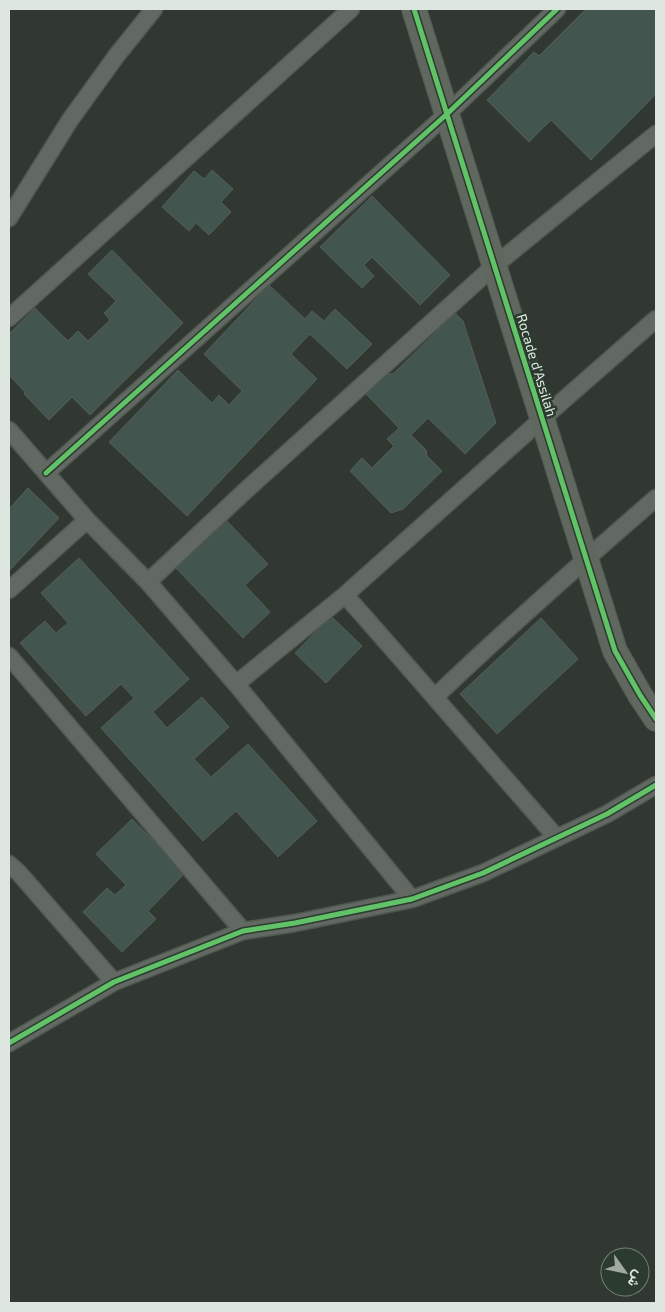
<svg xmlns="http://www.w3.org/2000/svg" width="665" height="1312" viewBox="0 0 665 1312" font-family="'Exo 2',Vazirmatn,sans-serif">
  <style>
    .building { fill: #42554f; stroke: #555d5a }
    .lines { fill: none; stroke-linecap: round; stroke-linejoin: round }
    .street-casing { stroke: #505751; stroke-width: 19 }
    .secondary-casing { stroke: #505751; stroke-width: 26 }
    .street { stroke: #626963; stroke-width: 16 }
    .secondary { stroke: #60675e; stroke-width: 24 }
    .cycleway-casing { stroke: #2c3b2f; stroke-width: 8 }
    .cycleway { stroke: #61c268; stroke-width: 5 }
    .labels { text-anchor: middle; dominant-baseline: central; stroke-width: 5; stroke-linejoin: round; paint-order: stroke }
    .street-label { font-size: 14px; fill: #dde7df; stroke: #2c3b2f }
  </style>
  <rect width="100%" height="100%" fill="#303831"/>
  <path class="building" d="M586,9H656V94L591,160L551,120L529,142L487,100L534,52L539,56Z
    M212,170L233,189L221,202L231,212L209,235L196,223L189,231L162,207L194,171L204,179Z
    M372,196L450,275L420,305L372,257L364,265L374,276L362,288L320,247Z
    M112,250L183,323L90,415L72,397L49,420L24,394L25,392L9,375V334L35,308L68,341L78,331L88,341L110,320L104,313L116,301L88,274Z
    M269,285L305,319L312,311L324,321L335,309L372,344L347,369L310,334L291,354L317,379L187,516L109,442L178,370L212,403L219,395L229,405L242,391L204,354Z
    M452,310L463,321L496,423L465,454L428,418L411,435L426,450L427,456L442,471L403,509L391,513L350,471L362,458L372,468L394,446L387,439L399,428L366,394L383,376L394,373L439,329L436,326Z
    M28,488L59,518L9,571V509Z
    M225,519L268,564L245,585L270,612L243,638L175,567Z
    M79,558L189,679L153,712L167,728L202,697L229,727L194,759L211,777L248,744L317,821L278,857L236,811L203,841L101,728L134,698L121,684L86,716L20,643L45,621L56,633L68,623L41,593Z
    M331,616L362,646L326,683L295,653Z
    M541,618L578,659L497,734L460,694Z
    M132,819L185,873L148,911L156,919L122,952L83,912L107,888L115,895L126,885L96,854Z"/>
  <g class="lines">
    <g class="street-casing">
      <path id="street" d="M9,218L70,120L117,55L154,9
        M9,318L351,9
        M9,430L87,520L148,582L236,684L412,899
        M46,473L447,114L557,9
        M148,582L244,492L494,266L656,134
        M9,590L87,520
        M345,595C416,675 486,757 557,838
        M9,656L243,931
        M236,684L345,595L542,419L656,319
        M435,697C507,628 581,563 656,498
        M9,864L19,873L114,982
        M9,1043L114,982L243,931L295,923L412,899L483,873L607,814L656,785"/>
    </g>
    <g class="secondary-casing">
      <path id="secondary" d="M414,9L615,651L640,695L656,719"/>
    </g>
    <use href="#street" class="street"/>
    <use href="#secondary" class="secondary"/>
    <g class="cycleway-casing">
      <path id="cycleway" d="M414,9L615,651L640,695L656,719
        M46,473L447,114L557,9
        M9,1043L114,982L243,931L295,923L412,899L483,873L607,814L656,785"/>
    </g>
    <use href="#cycleway" class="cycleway"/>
  </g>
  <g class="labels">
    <g class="street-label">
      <text transform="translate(537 365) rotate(73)">Rocade d'Assilah</text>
    </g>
  </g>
  <rect width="665" height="1312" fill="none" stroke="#dde7df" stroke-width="20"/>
  <g transform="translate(625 1272) rotate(123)"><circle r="24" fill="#2c3b2f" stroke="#738075"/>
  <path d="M0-4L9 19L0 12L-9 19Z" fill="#a0aaa2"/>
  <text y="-8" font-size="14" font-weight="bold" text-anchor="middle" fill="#dde7df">ش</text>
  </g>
</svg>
